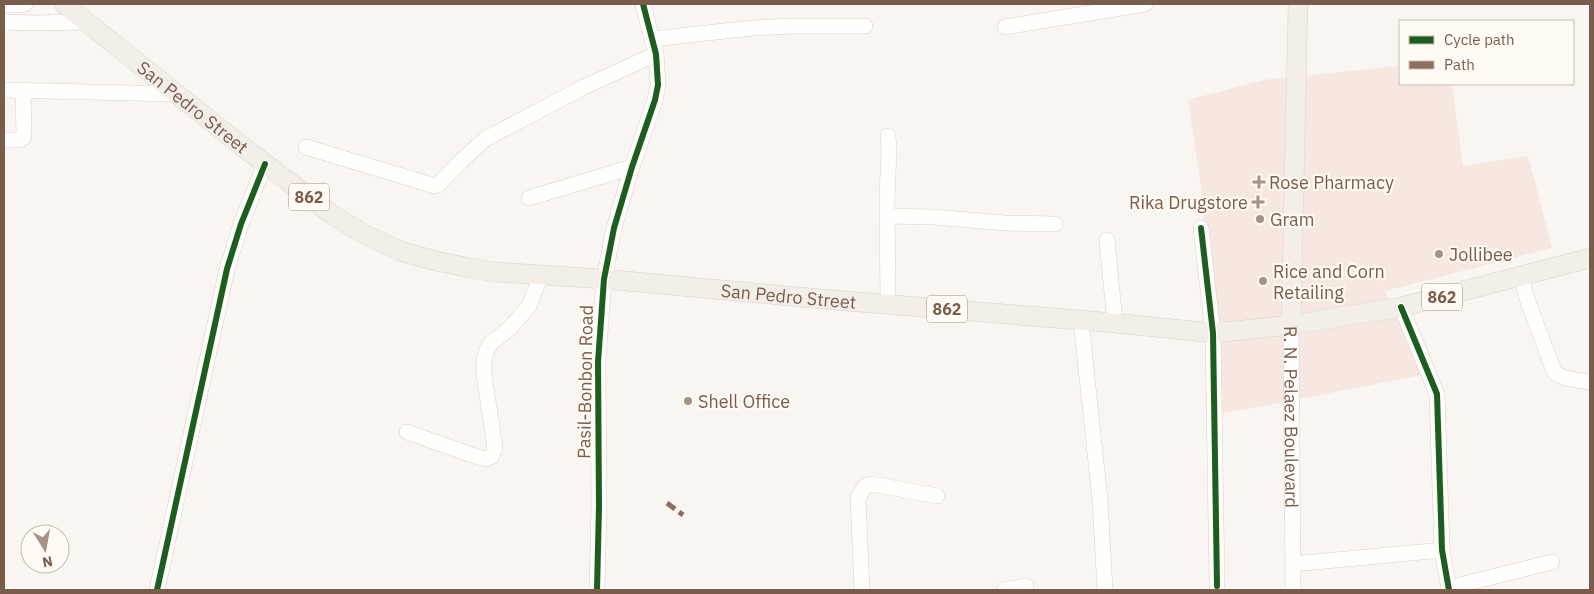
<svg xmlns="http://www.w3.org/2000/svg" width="1594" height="594" viewBox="0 0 1594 594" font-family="'IBM Plex Sans',sans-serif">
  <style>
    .commercial { fill: #f6e8e1 }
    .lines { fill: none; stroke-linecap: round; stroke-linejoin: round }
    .minor-casing { stroke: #d7d1cb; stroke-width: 16 }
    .major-casing { stroke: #dad1cc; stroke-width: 20 }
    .minor { stroke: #fefefd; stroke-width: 15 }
    .major { stroke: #f3eee8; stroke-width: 19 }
    .quiet { stroke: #8d6e63; stroke-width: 5; stroke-dasharray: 10 5; stroke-linecap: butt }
    .cycleway-casing { stroke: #fffaf3; stroke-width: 9 }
    .cycleway { stroke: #1b5e20; stroke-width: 6 }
    .poi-dot { fill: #a69286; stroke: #fffaf3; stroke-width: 2 }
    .labels { text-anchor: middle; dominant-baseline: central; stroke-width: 4.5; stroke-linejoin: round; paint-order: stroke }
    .shield { fill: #fffaf3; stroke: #a28b7f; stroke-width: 1 }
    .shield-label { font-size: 16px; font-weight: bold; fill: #7a5c4d }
    .street-label { font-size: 18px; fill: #7a5c4d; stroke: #fffaf3 }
    .poi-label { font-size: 18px; fill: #7a5c4d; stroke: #fffaf3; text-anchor: start }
  </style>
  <rect width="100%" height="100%" fill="#f9f5f0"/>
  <path class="commercial" d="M1400,66V84H1452L1463,166L1528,156L1552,248L1385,291L1423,375L1215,415L1201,186L1188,100L1263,80Z"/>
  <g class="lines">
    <g class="minor-casing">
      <g id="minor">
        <path d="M4,5H20L25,4"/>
        <path d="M4,22L33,23L87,22"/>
        <path d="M1005,27L1145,4"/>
        <path d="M652,39L752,28L794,26H865"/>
        <path d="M4,90L176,94"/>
        <path d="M888,136L889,150L887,198L888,304"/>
        <path d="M4,140H20L24,137L23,91"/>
        <path d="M306,147L435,186L438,185L461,161L485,139L584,87L656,54"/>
        <path d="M529,198L632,167"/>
        <path d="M887,216L934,217L1005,223L1055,224"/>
        <path d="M1201,228L1213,333L1217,586"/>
        <path d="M1107,240L1115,323"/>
        <path d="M1521,277L1528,302L1554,371C1563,381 1578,379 1590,382"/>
        <path d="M1401,307L1437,394L1442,550L1449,590"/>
        <path d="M1081,321L1100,500L1105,590"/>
        <path id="s1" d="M1291,325L1293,590"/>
        <path d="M407,432L478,457L486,459L492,456L495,447L484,375V362L486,352L491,343L509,329L529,306L541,275"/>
        <path d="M1293,564L1442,550"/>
        <path d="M1448,588L1552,562"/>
        <path d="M157,590L227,269L241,224L265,164"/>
        <path d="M597,590L599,507L598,362L604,279L614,228L632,167L655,100L658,85L656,54L643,4"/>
        <path d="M862,590L858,498L865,486L872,484L937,496"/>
        <path d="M1004,590L1026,586"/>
      </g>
    </g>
    <g class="major-casing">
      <g id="major">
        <path id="s2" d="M64,4L247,150L334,216L366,235L403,252L436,261L470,268L495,272L604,279L822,299L1115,323L1213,333L1291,325L1401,307L1590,258"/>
        <path d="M1291,325L1298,4"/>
      </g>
    </g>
    <use href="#minor" class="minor"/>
    <use href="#major" class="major"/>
    <path class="quiet" d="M667,503L683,515"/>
    <g class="cycleway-casing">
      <path id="cycleway" d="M1201,228L1213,333L1217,586
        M1401,307L1437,394L1442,550L1449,590
        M157,590L227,269L241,224L265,164
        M597,590L599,507L598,362L604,279L614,228L632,167L655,100L658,85L656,54L643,4"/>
    </g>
    <use href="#cycleway" class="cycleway"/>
  </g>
  <g class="poi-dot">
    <path d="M1256.5 174.5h5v5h5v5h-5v5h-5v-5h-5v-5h5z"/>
    <path d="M1255.5 194.5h5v5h5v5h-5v5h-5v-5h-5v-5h5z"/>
    <circle cx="1260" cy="219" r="5"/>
    <circle cx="1439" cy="254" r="5"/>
    <circle cx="1263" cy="281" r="5"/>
    <circle cx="688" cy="401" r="5"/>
  </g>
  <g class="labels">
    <g class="shield">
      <rect x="289" y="183.5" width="40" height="27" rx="4"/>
      <rect x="1422" y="283.5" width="40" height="27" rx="4"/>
      <rect x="927" y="295.5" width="40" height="27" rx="4"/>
    </g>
    <g class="shield-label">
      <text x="309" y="197">862</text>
      <text x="1442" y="297">862</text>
      <text x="947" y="309">862</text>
    </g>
    <g class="street-label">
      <text stroke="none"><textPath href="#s2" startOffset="165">San Pedro Street</textPath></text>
      <text stroke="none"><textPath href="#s2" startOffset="810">San Pedro Street</textPath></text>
      <text transform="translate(585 382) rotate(-89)">Pasil-Bonbon Road</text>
      <text stroke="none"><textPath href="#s1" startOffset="92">R. N. Pelaez Boulevard</textPath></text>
    </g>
    <g class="poi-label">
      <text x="1269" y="182">Rose Pharmacy</text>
      <text x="1248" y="202" text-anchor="end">Rika Drugstore</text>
      <text x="1270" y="219">Gram</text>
      <text x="1449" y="254">Jollibee</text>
      <text x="1273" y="271">Rice and Corn<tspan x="1273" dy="21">Retailing</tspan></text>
      <text x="698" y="401">Shell Office</text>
    </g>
  </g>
  <rect width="1594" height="594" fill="none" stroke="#7a5c4d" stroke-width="10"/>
  <rect x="1399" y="20" width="175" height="65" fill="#fffaf3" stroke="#cabbb1"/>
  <rect x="1409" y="36" width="25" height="8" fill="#1b5e20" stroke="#cabbb1"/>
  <text x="1444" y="45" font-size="15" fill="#7a5c4d">Cycle path</text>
  <rect x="1409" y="61" width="25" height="8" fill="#8d6e63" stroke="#cabbb1"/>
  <text x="1444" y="70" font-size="15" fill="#7a5c4d">Path</text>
  <g transform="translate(45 549) rotate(169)"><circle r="24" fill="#fffaf3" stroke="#cabbb1"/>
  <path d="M0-4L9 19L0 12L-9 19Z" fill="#a69286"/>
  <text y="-8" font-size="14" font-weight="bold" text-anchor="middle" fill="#7a5c4d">N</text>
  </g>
</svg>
